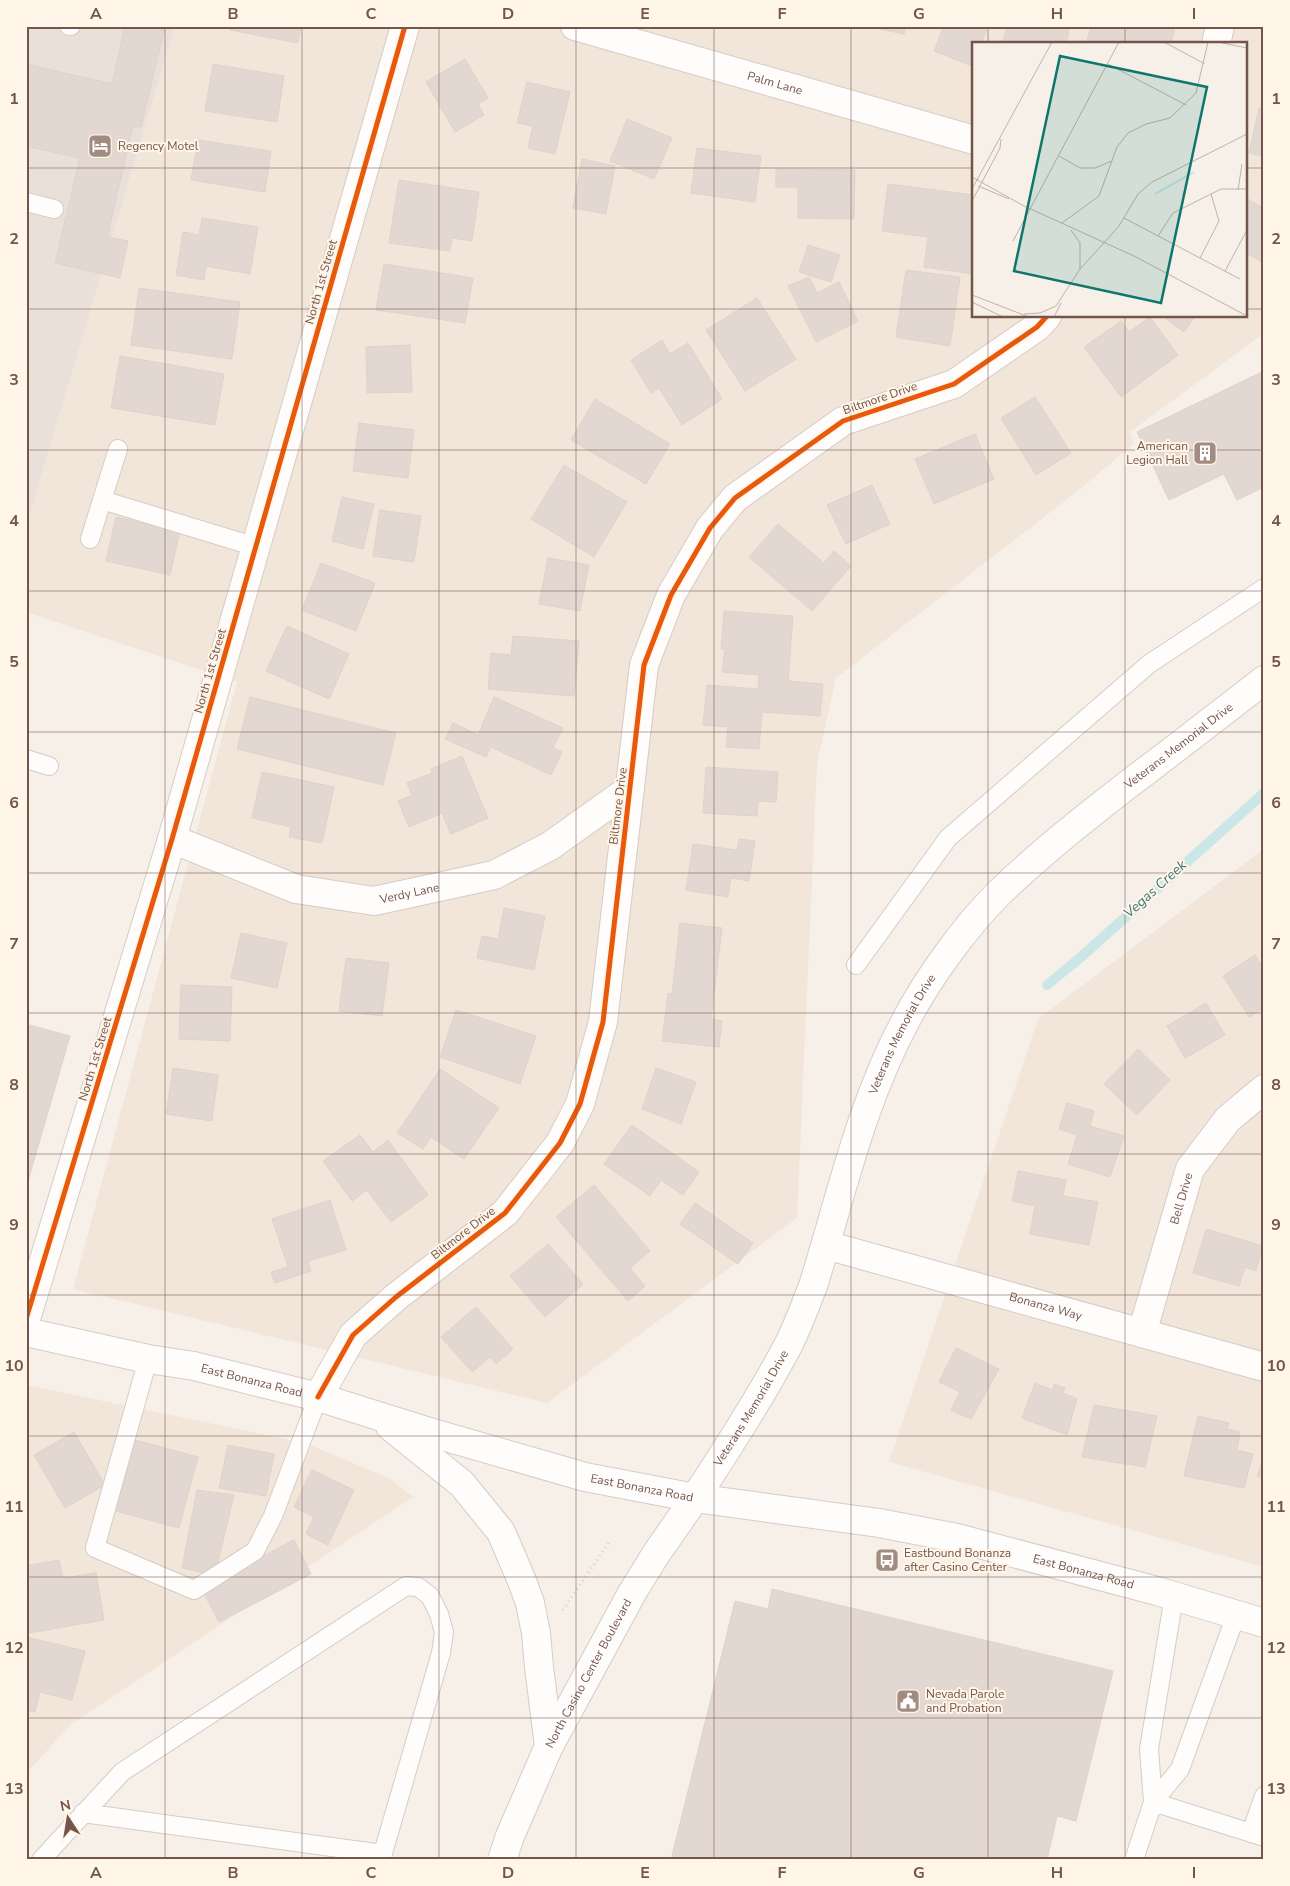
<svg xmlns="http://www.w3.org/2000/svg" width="1290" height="1886" viewBox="0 0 1290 1886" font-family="'Nunito Sans',sans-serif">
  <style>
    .residential { fill: #f2e5d9; fill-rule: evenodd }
    .industrial { fill: #e9e0da }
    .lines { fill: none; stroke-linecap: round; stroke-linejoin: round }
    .stream { stroke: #cbe6e7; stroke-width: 10 }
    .building { fill: #e3d8d1; stroke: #dfd2cb }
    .service-casing { stroke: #d5ccc6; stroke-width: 20 }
    .minor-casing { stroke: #d5ccc6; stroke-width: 30 }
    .tertiary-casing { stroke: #d5ccc6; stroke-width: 30 }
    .secondary-casing { stroke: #d6ccc6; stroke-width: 30 }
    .path { stroke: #dad0cc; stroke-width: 3; stroke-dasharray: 1 4; stroke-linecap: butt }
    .service { stroke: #fefdfc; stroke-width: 18 }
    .minor { stroke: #fefdfc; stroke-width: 28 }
    .tertiary { stroke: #fefdfc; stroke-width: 28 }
    .secondary { stroke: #fefdfc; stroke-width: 28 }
    .cycleway-casing { stroke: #fff5e9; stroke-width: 8 }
    .cycleway { stroke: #e8590c; stroke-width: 5 }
    .grid { fill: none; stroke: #745549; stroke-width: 1; stroke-opacity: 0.55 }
    .labels { text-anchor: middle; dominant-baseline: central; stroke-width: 4; stroke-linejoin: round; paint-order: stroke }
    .street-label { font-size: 12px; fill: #745549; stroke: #fff5e9 }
    .poi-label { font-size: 12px; fill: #745549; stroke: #fff5e9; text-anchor: start }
    .water-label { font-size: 14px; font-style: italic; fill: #3d757a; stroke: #fff5e9 }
    .inset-river { fill: none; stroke: #cbe6e7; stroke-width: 2.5 }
    .inset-road { fill: none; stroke: #c2b2a9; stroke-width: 1 }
    .view { fill: #0f766e; fill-opacity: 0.15; stroke: #0f766e; stroke-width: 2.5 }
    .inset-edge { fill: none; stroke: #745549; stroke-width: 2.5 }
    .neatline { fill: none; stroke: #745549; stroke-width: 2 }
    .grid-label { font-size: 16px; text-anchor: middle; font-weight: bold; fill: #745549 }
  </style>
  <rect width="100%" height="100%" fill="#f6f0e9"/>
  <path class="residential" d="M175,26H1264V333L1130,432L1133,444L1079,490L836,678L817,763L797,1218L547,1403L73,1289L237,682L26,612V527ZM974,44H1246V316H974Z
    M1264,849V1567L889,1462L1038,1019Z
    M26,1385L305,1443L389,1478L413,1497L70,1725L26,1774Z"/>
  <path class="industrial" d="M26,26H175L26,527Z"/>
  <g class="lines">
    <path class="stream" d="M1047,985L1081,957L1264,793"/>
  </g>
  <path class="building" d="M125,26H165L141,127L133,126L107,237L128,241L120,278L55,263L80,158L26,146V64L112,84Z
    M231,26H301L298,43L230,30Z
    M867,26H906L904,34Z
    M944,26H988L981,44H974L972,66L934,51Z
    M1007,26H1070L1066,44H1002Z
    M1091,26H1175L1171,44H1086Z
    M465,59L488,98L478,104L484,115L455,132L426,82Z
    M213,64L284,76L277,122L205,111Z
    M527,82L570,92L555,154L528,148L533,126L517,123Z
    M1259,108L1264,109V156L1249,153Z
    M627,119L672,138L654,179L610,161Z
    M198,140L271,151L265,192L191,180Z
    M697,148L761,156L755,202L691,193Z
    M582,159L615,166L606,214L573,208Z
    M776,169L855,170L854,219L798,218V187H776Z
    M399,180L479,192L472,241L452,238L450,251L389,243Z
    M888,184L974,195V274L924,267L928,237L882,231Z
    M1246,198L1263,208L1264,206V263L1246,253Z
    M202,218L258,227L250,274L206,266L204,280L176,275L183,232L199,235Z
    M808,245L840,255L831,282L799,272Z
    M384,264L473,278L465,323L376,310Z
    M906,270L960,277L950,346L896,337Z
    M809,277L817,293L839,282L858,321L816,342L788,286Z
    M139,288L240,302L232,359L131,345Z
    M757,298L796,359L745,391L706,330Z
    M1162,316H1195L1184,332Z
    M1150,317L1178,355L1121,397L1084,347L1121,321L1129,332Z
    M662,340L670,354L688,343L722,399L682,425L659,388L651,393L631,360Z
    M410,345L412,392L367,393L366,347Z
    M120,356L224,374L215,425L111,408Z
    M1264,371V487L1237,500L1224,474L1169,500L1137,432Z
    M1035,397L1071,453L1036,475L1001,418Z
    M595,399L670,444L646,484L571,440Z
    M359,423L414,430L408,478L353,471Z
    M975,434L994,479L934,504L915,459Z
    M564,465L627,502L594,557L531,519Z
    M872,485L890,524L846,544L827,505Z
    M342,497L374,504L363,549L332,541Z
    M380,510L421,516L414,562L373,556Z
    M116,517L180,531L170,575L106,561Z
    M778,524L824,563L834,551L851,566L812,611L749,557Z
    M548,558L589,565L580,611L539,604Z
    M321,563L375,583L356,631L302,610Z
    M724,611L793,616L788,681L823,684L820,716L762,712L759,749L726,747L728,727L703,725L707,685L758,689L759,675L722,672L725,650L721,649Z
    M287,626L349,654L329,699L266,671Z
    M513,636L579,641L574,696L488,689L491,653L511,655Z
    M250,697L396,733L383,785L237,749Z
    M494,697L563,728L553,748L562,752L551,775L491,747L486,757L445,739L453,723L478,735Z
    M462,756L488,818L451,834L442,813L409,827L398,801L412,795L407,783L432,773L431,769Z
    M706,767L778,772L776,802L758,801L757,816L703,813Z
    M262,772L334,787L322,843L289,837L291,827L252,818Z
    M739,839L755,841L749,881L731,878L728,897L686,890L693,844L737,850Z
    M504,908L545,916L534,970L477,958L482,936L498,939Z
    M680,923L722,928L711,1019L722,1021L719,1047L662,1041L668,993L672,994Z
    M241,933L287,943L277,988L231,978Z
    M1255,955L1264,969V1008L1249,1017L1223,976Z
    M346,958L389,963L382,1016L339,1011Z
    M181,985L232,987L230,1041L179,1039Z
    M1206,1003L1225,1035L1185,1058L1167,1026Z
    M456,1010L536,1036L520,1084L440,1057Z
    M26,1024L70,1036L26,1188Z
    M1138,1049L1170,1080L1137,1115L1104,1084Z
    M173,1068L218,1075L212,1121L166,1114Z
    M656,1068L696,1082L681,1124L642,1109Z
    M440,1069L499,1108L464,1159L431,1137L423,1149L397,1133Z
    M1067,1103L1094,1111L1090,1126L1124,1136L1110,1177L1068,1164L1077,1135L1059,1129Z
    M632,1125L699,1172L683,1195L661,1180L650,1196L604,1164Z
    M360,1135L373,1152L388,1140L428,1195L391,1222L367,1190L352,1201L323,1161Z
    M1018,1171L1066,1180L1063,1196L1098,1202L1089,1245L1030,1234L1035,1206L1012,1201Z
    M594,1185L650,1251L630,1268L645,1286L628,1301L556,1217Z
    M330,1200L346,1250L308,1261L311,1271L275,1283L271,1272L288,1267L272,1219Z
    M695,1203L753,1243L738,1264L680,1224Z
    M1206,1229L1263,1246L1256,1271L1245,1267L1239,1286L1193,1273Z
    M548,1244L583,1284L545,1317L510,1276Z
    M476,1307L513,1349L496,1364L490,1357L472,1372L441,1337Z
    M956,1348L999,1369L971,1419L951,1410L960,1392L939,1382Z
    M1035,1383L1053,1390L1054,1384L1065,1388L1063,1393L1077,1399L1067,1435L1022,1418Z
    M1094,1405L1157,1416L1145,1467L1082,1457Z
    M1198,1416L1229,1423L1227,1429L1240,1432L1237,1450L1253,1454L1244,1488L1184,1476Z
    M74,1432L105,1485L65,1508L34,1455Z
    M135,1440L198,1457L179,1528L116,1511Z
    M228,1445L274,1454L266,1496L219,1488Z
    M1264,1458V1478L1257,1476Z
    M312,1470L354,1490L328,1545L306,1534L314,1517L294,1507Z
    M197,1490L234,1495L215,1575L182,1568Z
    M294,1540L311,1574L219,1622L201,1588Z
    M59,1560L63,1578L96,1573L104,1620L29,1633L26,1617V1566Z
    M772,1589L1113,1671L1076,1821L1057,1816L1047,1860H671L735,1601L768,1609Z
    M26,1637L85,1651L72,1700L40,1692L35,1712L26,1710Z"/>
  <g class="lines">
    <g class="service-casing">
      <path id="service" d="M69,26H71
        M26,202L54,209
        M102,500L118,449
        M90,539L102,500L256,547
        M26,759L49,766
        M856,965L948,838L1149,664L1264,588
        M148,1359L95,1548L194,1590L255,1551L273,1516L318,1397
        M1153,1802L1149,1749L1174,1596
        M1153,1802L1264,1837
        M83,1813L383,1854
        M1251,1833L1264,1796
        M41,1860L122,1772L406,1586L418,1587L430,1596L439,1614L444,1632L441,1653L381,1860
        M1134,1860L1153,1802L1180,1769L1236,1615"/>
    </g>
    <g class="minor-casing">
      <g id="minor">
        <path id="s1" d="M575,26L974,140"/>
        <path d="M1216,44L1220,26"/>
        <path id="s2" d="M172,839L296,889L374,901L494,875L550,846L630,789"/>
        <path id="s3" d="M826,1245L1264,1367"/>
        <path d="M26,1319L172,839L405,26"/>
        <path id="s4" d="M1142,1333L1190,1169L1228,1119L1264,1089"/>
        <path d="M318,1397L353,1335L396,1297L505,1213L560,1143L580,1104L603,1022L644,665L671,595L710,528L735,498L843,421L954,384L1037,327L1047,316"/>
      </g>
    </g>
    <g class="tertiary-casing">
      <g id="tertiary">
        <path id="s5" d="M695,1498C726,1451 757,1403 784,1353C796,1332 804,1308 813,1286C841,1196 861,1103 906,1020C928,978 965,927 998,894C1039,854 1085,818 1130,783C1175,749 1219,715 1264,680"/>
      </g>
    </g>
    <g class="secondary-casing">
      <g id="secondary">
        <path id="s6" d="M26,1332L148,1359L194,1366L318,1397L436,1434L585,1477L695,1498L879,1523L957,1538L1157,1591L1264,1623"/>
        <path d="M390,1426L462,1484L501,1532L522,1581L530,1603L536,1633L539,1667L549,1746"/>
        <path id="s7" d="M502,1860L510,1836L549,1746L632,1593L656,1554L695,1498"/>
      </g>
    </g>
    <path class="path" d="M563,1610L609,1542"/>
    <use href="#service" class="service"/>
    <use href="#minor" class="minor"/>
    <use href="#tertiary" class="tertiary"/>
    <use href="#secondary" class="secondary"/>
    <g class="cycleway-casing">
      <path id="cycleway" d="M26,1319L172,839L405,26
        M318,1397L353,1335L396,1297L505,1213L560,1143L580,1104L603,1022L644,665L671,595L710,528L735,498L843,421L954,384L1037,327L1047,316"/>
    </g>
    <use href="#cycleway" class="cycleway"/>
  </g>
  <path class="grid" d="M165,26V1860M302,26V1860M439,26V1860M576,26V1860M714,26V1860M851,26V1860M988,26V44M1125,26V44M26,168H974M1246,168H1264M26,309H974M1246,309H1264M988,316V1860M1125,316V1860M26,450H1264M26,591H1264M26,732H1264M26,873H1264M26,1013H1264M26,1154H1264M26,1295H1264M26,1436H1264M26,1577H1264M26,1718H1264"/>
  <defs>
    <g id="hotel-square" transform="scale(1.25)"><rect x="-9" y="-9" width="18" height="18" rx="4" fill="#a28b81" stroke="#fff5e9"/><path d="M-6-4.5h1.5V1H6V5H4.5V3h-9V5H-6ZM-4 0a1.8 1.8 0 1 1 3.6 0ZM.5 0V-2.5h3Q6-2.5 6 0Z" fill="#fff"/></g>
    <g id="building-square" transform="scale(1.25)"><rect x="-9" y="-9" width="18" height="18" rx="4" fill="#a28b81" stroke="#fff5e9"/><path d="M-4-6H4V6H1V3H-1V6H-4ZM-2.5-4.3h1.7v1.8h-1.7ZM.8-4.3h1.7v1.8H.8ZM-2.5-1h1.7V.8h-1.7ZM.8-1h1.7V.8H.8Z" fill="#fff"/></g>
    <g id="bus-square" transform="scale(1.25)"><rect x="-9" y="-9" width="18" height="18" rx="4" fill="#a28b81" stroke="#fff5e9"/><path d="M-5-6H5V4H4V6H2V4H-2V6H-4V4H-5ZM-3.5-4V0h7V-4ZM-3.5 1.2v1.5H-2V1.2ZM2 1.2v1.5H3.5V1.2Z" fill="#fff"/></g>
    <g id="civic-square" transform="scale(1.25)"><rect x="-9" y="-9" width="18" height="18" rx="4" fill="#a28b81" stroke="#fff5e9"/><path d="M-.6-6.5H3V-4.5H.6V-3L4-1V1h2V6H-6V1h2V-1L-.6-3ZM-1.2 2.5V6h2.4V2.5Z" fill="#fff"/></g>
  </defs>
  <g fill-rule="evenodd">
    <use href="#hotel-square" x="100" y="146"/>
    <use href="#building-square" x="1205" y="453"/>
    <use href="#bus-square" x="887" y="1560"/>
    <use href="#civic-square" x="908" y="1701"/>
  </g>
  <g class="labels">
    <g class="street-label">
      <text stroke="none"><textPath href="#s1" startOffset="208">Palm Lane</textPath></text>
      <text transform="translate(321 282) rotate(-74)">North 1st Street</text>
      <text transform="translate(880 398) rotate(-19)">Biltmore Drive</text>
      <text transform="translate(210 671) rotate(-74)">North 1st Street</text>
      <text stroke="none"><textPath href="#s5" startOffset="916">Veterans Memorial Drive</textPath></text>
      <text transform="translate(618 806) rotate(-83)">Biltmore Drive</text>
      <text stroke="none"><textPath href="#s2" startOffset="249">Verdy Lane</textPath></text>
      <text stroke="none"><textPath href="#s5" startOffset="511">Veterans Memorial Drive</textPath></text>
      <text transform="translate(95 1059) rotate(-73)">North 1st Street</text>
      <text stroke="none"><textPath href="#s4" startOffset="140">Bell Drive</textPath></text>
      <text transform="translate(463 1233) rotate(-38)">Biltmore Drive</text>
      <text stroke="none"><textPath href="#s3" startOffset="228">Bonanza Way</textPath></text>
      <text stroke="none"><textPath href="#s6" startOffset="231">East Bonanza Road</textPath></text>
      <text stroke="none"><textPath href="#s5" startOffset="106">Veterans Memorial Drive</textPath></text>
      <text stroke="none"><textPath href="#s6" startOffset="636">East Bonanza Road</textPath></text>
      <text stroke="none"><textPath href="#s6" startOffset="1086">East Bonanza Road</textPath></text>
      <text stroke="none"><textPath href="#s7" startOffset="206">North Casino Center Boulevard</textPath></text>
    </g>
    <g class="poi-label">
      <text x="118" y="146">Regency Motel</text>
      <text x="1188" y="446" text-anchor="end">American<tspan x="1188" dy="14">Legion Hall</tspan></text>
      <text x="904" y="1553">Eastbound Bonanza<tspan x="904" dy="14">after Casino Center</tspan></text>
      <text x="926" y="1694">Nevada Parole<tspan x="926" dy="14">and Probation</tspan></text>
    </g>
    <g class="water-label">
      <text transform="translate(1155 889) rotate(-42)">Vegas Creek</text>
    </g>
  </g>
  <g transform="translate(972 42)">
    <rect width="275" height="275" fill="#f6f0e9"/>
    <path class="inset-river" d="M183,152L222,130"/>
    <path class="inset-road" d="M192,0L233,22M246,0L275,6M136,22L214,63M87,114L108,126H123L140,119M0,135L52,164L162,214L275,274M6,144L37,157M0,147L80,0M266,148L270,122M0,159L28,106L29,97M152,176L268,237M90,181L127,154L145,105L156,91L174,82L198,76L224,51L236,0M99,188L108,201V227M186,194L201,171L249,147H275M41,199L147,0M131,202L147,184L166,152L180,140L275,92M228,216L247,179L239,152M253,229L275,188M0,253L57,275M0,260L31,275M84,264L108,227L131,202M52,272L68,271L84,264M82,275L89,261"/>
    <path class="view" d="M88,14L235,45L189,261L42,229Z"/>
    <rect width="275" height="275" class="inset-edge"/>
  </g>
  <rect width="1290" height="1886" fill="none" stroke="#fff5e9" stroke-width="55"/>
  <g transform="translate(68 1818) rotate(348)" stroke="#fff5e9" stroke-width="4" paint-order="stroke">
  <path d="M0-4L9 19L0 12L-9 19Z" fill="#745549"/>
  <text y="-8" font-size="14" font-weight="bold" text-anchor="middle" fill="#745549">N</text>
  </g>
  <rect x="28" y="28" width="1234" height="1830" class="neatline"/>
  <g class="grid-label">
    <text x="96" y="19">A</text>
    <text x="233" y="19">B</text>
    <text x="371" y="19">C</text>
    <text x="508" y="19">D</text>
    <text x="645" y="19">E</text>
    <text x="782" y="19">F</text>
    <text x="919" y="19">G</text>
    <text x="1057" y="19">H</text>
    <text x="1194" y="19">I</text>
    <text x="14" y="104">1</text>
    <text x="1276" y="104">1</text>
    <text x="14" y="244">2</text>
    <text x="1276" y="244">2</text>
    <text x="14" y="385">3</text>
    <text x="1276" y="385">3</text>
    <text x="14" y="526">4</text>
    <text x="1276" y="526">4</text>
    <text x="14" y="667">5</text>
    <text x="1276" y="667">5</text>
    <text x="14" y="808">6</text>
    <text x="1276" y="808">6</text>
    <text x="14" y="949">7</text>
    <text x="1276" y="949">7</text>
    <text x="14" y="1090">8</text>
    <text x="1276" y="1090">8</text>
    <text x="14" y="1230">9</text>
    <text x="1276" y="1230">9</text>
    <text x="14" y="1371">10</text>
    <text x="1276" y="1371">10</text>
    <text x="14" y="1512">11</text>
    <text x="1276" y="1512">11</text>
    <text x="14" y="1653">12</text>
    <text x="1276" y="1653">12</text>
    <text x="14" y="1794">13</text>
    <text x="1276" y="1794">13</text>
    <text x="96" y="1878">A</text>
    <text x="233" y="1878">B</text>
    <text x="371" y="1878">C</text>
    <text x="508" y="1878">D</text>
    <text x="645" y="1878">E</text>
    <text x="782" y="1878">F</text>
    <text x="919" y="1878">G</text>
    <text x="1057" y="1878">H</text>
    <text x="1194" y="1878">I</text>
  </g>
</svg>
